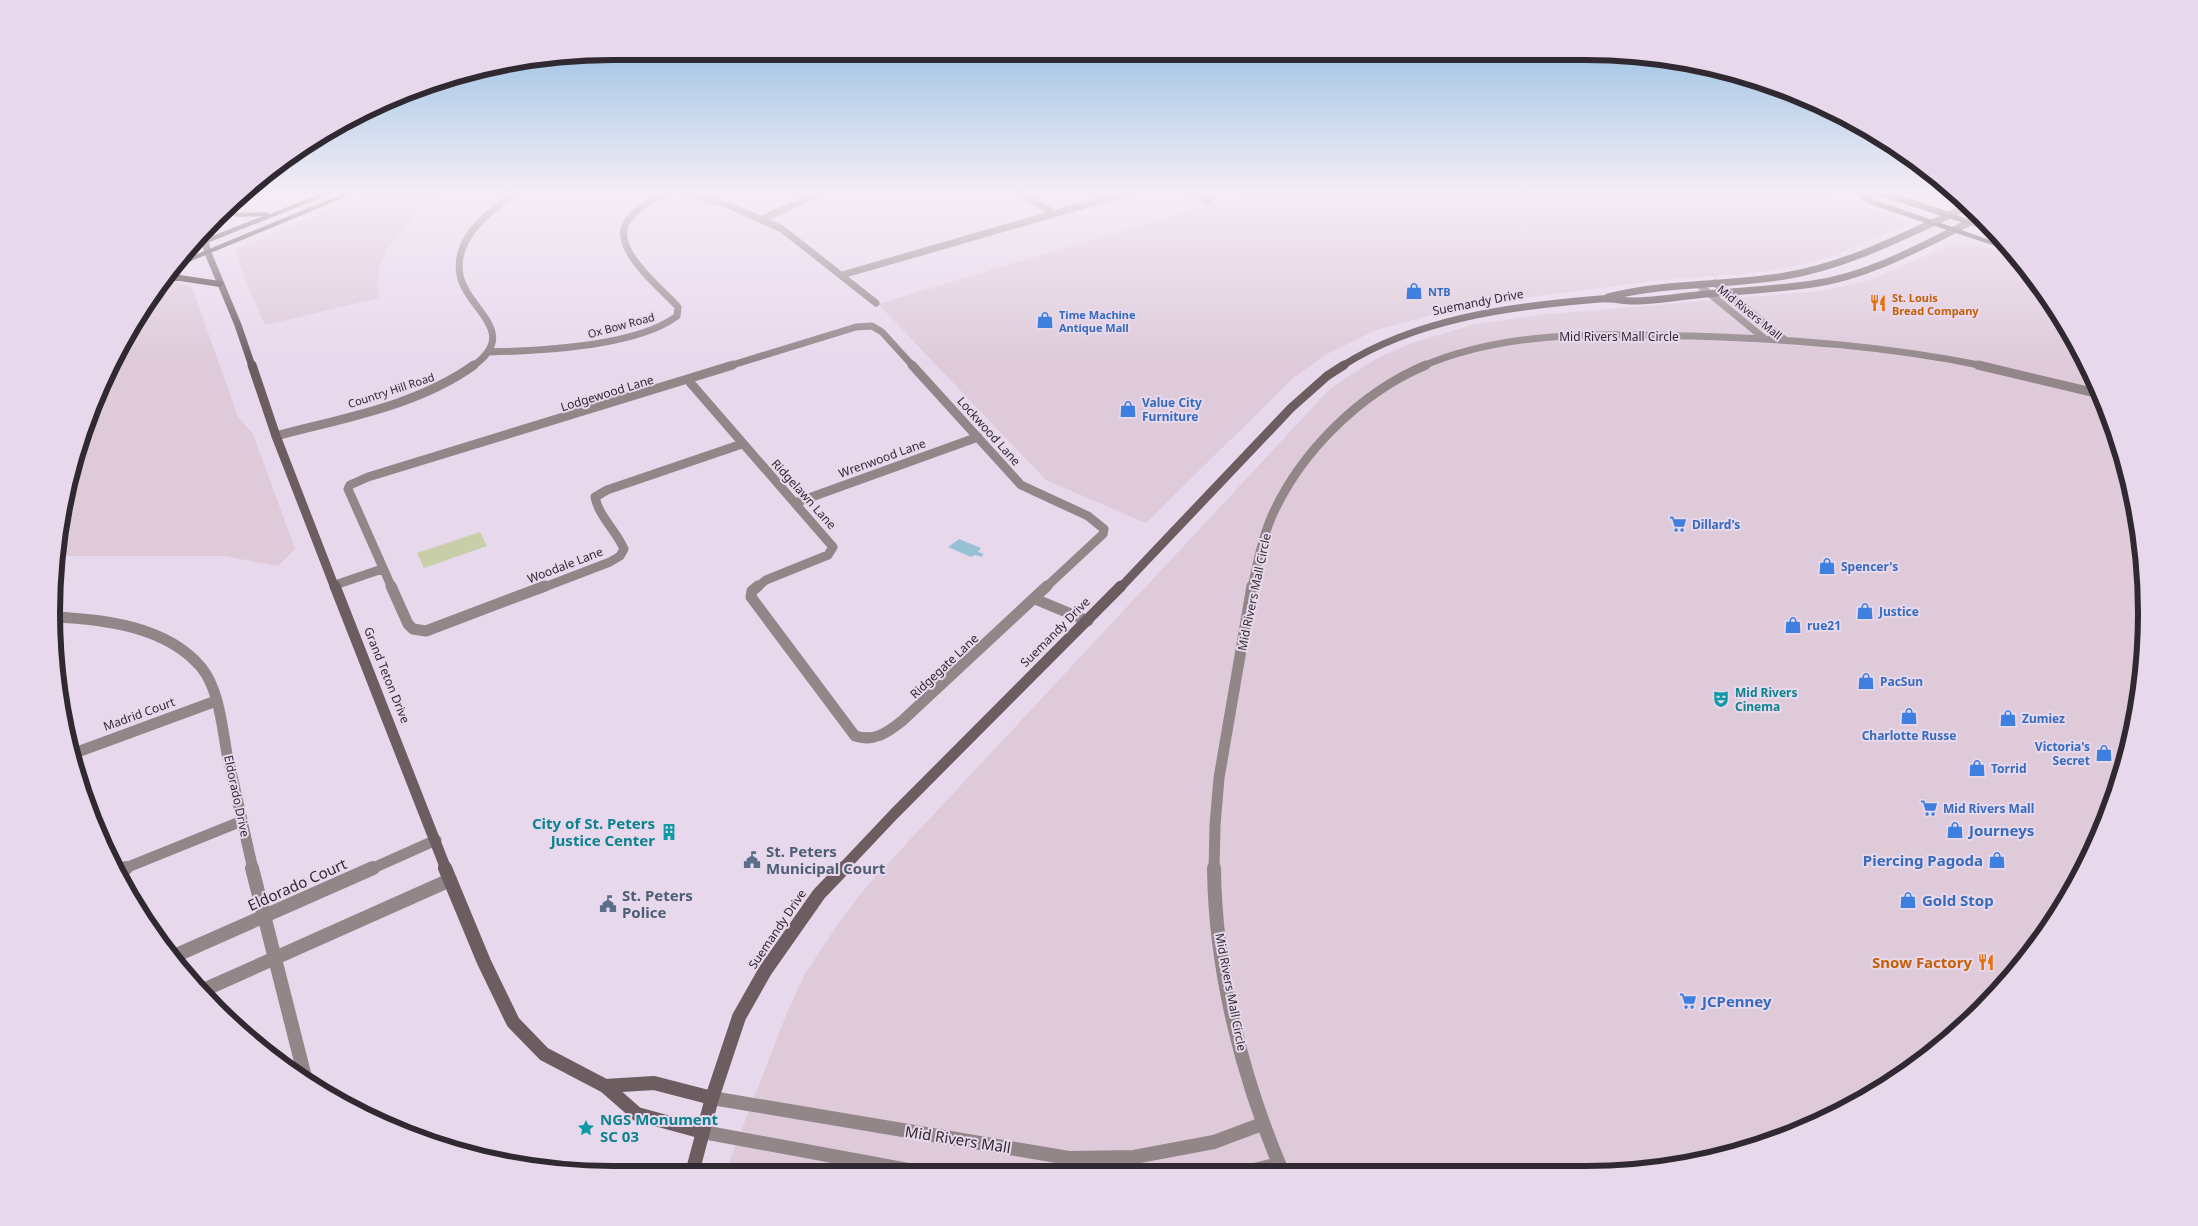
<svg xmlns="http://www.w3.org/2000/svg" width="2198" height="1226" viewBox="0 0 2198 1226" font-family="'Noto Sans',sans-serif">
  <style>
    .commercial { fill: #decad9 }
    .green { fill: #c7cea8 }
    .water { fill: #98c1d5 }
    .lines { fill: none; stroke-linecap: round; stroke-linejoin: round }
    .street-far3 { stroke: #928689; stroke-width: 7 }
    .street-far2 { stroke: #928689; stroke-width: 9 }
    .street-far1 { stroke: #928689; stroke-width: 11 }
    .street { stroke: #928689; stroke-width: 14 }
    .secondary-far3 { stroke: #6d5d61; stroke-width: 7 }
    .secondary-far2 { stroke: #6d5d61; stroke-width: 9 }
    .secondary-far1 { stroke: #6d5d61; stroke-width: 11 }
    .secondary { stroke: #6d5d61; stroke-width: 14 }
    .primary { fill: #534045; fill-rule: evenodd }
    .labels { text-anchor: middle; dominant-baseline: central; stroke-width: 4; stroke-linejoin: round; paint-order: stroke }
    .far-shop-label { font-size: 11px; font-weight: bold; fill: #366cbe; stroke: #e8d8ec; text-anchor: start }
    .far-food-label { font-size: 11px; font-weight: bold; fill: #c56008; stroke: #e8d8ec; text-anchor: start }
    .far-street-label { font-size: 11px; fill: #302931; stroke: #e8d8ec }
    .street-label { font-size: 12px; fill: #302931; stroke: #e8d8ec }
    .shop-label { font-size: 12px; font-weight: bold; fill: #366cbe; stroke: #e8d8ec; text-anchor: start }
    .culture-label { font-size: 12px; font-weight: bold; fill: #0d838f; stroke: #e8d8ec; text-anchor: start }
    .near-culture-label { font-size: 15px; font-weight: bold; fill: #0d838f; stroke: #e8d8ec; text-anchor: end }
    .near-shop-label { font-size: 15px; font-weight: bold; fill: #366cbe; stroke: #e8d8ec; text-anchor: start }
    .near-service-label { font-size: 15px; font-weight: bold; fill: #4e5e75; stroke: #e8d8ec; text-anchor: start }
    .near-street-label { font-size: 15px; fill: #302931; stroke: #e8d8ec }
    .near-food-label { font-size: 15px; font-weight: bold; fill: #c56008; stroke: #e8d8ec; text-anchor: end }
    .rim { fill: none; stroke: #302931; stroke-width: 6 }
  </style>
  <rect width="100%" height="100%" fill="#e8d8ec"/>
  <path class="commercial" d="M372,191H451L424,208L405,226L390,245L380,264L377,284L379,298L265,325L246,281L236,253L237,249Z
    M1255,191H1822L1898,218L1905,225L1833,256L1791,267L1753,273L1670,279L1467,305L1376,330L1325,355L1292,379L1146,523L1046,480L878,304Z
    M1889,191H1956L1964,200L1950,206H1940Z
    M1955,242L1978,244L2017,256L2031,271L2089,365L2128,468L2146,577L2142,687L2117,794L2071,894L1982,1010L1897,1080L1766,1145L1658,1170L725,1173L788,1010L805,974L840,921L867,886L1302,419L1327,392L1350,375L1380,357L1412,343L1472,325L1537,315L1821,291L1873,279Z
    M180,283L192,287L238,417L253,434L295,549L278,566L224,556H56V540L70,467L109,365L146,301L160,284Z"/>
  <path class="green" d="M480,532L487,546L424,568L417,553Z"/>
  <path class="water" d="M959,539L981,548L978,552L984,554L981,557L975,555L971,557L948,547Z"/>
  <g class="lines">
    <path class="street-far3" d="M678,191L728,205L782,229L876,303
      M1016,191L1055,214
      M1189,191L1209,201
      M762,219L825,191
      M842,275L1133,191
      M1715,283L1785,340
      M1699,285L1765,339
      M488,352C539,351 636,347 677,316L678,307C661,288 608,247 628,220C638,207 655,199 669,191
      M473,366C521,332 467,310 460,275C453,237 491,210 518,191
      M729,366L856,327L872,326L882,332L913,366
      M1423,366C1507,330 1601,334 1691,336C1790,339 1888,346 1984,366"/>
    <path class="street-far2" d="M912,365L1021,485L1088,516L1104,529L1103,534L1045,588
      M1978,365L2100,394
      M688,380L833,547L828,555L766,580L756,588
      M276,436C343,418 417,406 474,365
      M795,503L978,437
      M335,585L382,569
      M392,588L348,489L350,485L368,477L733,365
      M542,588L610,562L620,556L624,549C616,530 599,517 595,497L607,490L742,444
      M1252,588C1257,564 1262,540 1271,518C1300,452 1360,393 1426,365"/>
    <path class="street-far1" d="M391,586L408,624L413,629L426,631L545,586
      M758,586L752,591L751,597L855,736C874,742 887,733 902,721L1047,586
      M1035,599L1088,621
      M53,617C103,619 166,626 201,667C219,689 222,726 227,754C236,792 244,831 253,869
      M72,754L216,701
      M123,869L242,821
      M371,869L436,840
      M1214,869L1215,825L1219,778L1252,586"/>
    <path class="street" d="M252,868L306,1081
      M1214,868C1215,970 1242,1077 1282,1171
      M116,872L126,868
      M172,957L373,868
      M199,992L450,880
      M712,1098L1069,1158L1134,1157L1214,1142L1262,1124
      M703,1132L919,1172
      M1250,1171L1279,1164"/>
    <path class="secondary-far3" d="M206,228L205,242L208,253L238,325L252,366
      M1608,297C1666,282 1726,286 1785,276C1850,265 1909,233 1969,206
      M1342,366C1417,318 1513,306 1600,299C1611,298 1623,301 1634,301C1658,301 1682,296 1706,294C1741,291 1777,289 1812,284C1871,276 1927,243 1980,217"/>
    <path class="secondary-far2" d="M252,365L276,436L335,588
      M1120,588L1291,408L1327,376L1344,365"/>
    <path class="secondary-far1" d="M335,586L446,869
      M842,869L894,814L1121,586"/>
    <path class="secondary" d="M445,868L484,962L513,1022L544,1054L605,1086L637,1114L703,1132
      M605,1086L654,1083L712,1098
      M692,1173L712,1098L739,1017L765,971L819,894L844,868"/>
    <path class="primary" d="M327,191H338L187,251L192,244L263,216L239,217L219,213L223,209L239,213L266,212L270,214Z
      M349,191H360L172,269L178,262Z
      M1850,191H1860L1875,200L2007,246L2013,252L1869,204Z
      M1864,191C1902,191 1953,215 1990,227L1995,233Z
      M180,275L220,281L224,284L220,287L180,281H162L166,276Z"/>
  </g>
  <linearGradient id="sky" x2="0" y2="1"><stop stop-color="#88b9e0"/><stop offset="0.53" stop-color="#f5edf6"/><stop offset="1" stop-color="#f5edf6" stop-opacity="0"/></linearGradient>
  <rect width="2198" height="363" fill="url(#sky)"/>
  <defs>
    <g id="shop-bare" transform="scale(1.35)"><path d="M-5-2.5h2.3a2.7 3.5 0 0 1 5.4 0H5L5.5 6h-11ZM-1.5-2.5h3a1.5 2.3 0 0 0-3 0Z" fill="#3f7fe0" stroke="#e8d8ec" stroke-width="2.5" paint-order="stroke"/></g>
    <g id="restaurant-bare" transform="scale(1.35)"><path d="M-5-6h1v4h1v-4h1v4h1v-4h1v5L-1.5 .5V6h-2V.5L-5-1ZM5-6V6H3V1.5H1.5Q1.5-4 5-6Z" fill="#e8710a" stroke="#e8d8ec" stroke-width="2.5" paint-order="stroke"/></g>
    <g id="supermarket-bare" transform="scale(1.35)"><path d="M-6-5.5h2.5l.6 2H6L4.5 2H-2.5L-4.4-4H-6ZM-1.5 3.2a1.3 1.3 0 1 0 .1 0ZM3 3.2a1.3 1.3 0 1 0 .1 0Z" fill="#3f7fe0" stroke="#e8d8ec" stroke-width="2.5" paint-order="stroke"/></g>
    <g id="theatre-bare" transform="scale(1.35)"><path d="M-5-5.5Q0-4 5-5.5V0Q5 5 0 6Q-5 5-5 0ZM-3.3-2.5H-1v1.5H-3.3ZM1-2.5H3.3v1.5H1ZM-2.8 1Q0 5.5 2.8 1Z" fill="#0f9aa8" stroke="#e8d8ec" stroke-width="2.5" paint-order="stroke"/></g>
    <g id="building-bare" transform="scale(1.35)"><path d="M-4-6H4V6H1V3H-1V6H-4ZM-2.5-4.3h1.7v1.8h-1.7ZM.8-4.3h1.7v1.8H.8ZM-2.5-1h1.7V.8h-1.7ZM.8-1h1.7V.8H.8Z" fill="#0f9aa8" stroke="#e8d8ec" stroke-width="2.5" paint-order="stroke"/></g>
    <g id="civic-bare" transform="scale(1.35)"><path d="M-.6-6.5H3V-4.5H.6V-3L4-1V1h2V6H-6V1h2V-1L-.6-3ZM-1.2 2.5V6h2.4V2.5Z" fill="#5c6f8a" stroke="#e8d8ec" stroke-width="2.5" paint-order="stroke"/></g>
    <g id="sight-bare" transform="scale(1.35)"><path d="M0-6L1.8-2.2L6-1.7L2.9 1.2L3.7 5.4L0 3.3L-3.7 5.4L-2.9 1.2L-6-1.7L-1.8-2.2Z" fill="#0f9aa8" stroke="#e8d8ec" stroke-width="2.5" paint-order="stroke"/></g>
  </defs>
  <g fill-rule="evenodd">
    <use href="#shop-bare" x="1414" y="291"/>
    <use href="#restaurant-bare" x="1878" y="303"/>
    <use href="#shop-bare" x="1045" y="320"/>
    <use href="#shop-bare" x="1128" y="409"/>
    <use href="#supermarket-bare" x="1678" y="524"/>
    <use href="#shop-bare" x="1827" y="566"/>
    <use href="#shop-bare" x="1865" y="611"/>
    <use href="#shop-bare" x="1793" y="625"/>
    <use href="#shop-bare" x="1866" y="681"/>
    <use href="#theatre-bare" x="1721" y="699"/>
    <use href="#shop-bare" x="1909" y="716"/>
    <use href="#shop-bare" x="2008" y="718"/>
    <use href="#shop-bare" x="2104" y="753"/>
    <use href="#shop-bare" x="1977" y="768"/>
    <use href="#supermarket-bare" x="1929" y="808"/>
    <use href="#shop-bare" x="1955" y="830"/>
    <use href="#building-bare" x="669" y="832"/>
    <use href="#civic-bare" x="752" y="860"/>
    <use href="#shop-bare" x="1997" y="860"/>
    <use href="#shop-bare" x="1908" y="900"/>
    <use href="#civic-bare" x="608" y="904"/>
    <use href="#restaurant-bare" x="1986" y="962"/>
    <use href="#supermarket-bare" x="1688" y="1001"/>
    <use href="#sight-bare" x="586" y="1128"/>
  </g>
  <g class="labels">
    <g class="far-shop-label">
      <text x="1428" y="291">NTB</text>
      <text x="1059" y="314">Time Machine<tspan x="1059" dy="13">Antique Mall</tspan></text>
    </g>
    <g class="far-food-label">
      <text x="1892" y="297">St. Louis<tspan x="1892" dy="13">Bread Company</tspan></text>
    </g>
    <g class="far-street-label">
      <text transform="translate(1750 312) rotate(39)">Mid Rivers Mall</text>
      <text transform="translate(621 325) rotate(-15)">Ox Bow Road</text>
      <text transform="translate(391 390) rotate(-18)">Country Hill Road</text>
    </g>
    <g class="street-label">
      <text transform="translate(1478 302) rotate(-11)">Suemandy Drive</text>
      <text x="1619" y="336">Mid Rivers Mall Circle</text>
      <text transform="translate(607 393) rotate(-17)">Lodgewood Lane</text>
      <text transform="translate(989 431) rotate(48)">Lockwood Lane</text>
      <text transform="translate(882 458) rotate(-20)">Wrenwood Lane</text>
      <text transform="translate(804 494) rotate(48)">Ridgelawn Lane</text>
      <text transform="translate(565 565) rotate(-21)">Woodale Lane</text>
      <text transform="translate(1254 592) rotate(-78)">Mid Rivers Mall Circle</text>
      <text transform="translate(1055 632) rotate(-45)">Suemandy Drive</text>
      <text transform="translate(944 666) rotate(-43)">Ridgegate Lane</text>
      <text transform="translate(387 675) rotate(68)">Grand Teton Drive</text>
      <text transform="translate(139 714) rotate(-20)">Madrid Court</text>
      <text transform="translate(237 796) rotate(78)">Eldorado Drive</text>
      <text transform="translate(777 929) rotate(-56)">Suemandy Drive</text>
      <text transform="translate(1231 992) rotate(79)">Mid Rivers Mall Circle</text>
    </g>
    <g class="shop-label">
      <text x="1142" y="402">Value City<tspan x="1142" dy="14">Furniture</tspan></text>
      <text x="1692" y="524">Dillard's</text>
      <text x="1841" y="566">Spencer's</text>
      <text x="1879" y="611">Justice</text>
      <text x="1807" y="625">rue21</text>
      <text x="1880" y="681">PacSun</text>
      <text x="2022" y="718">Zumiez</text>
      <text x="1909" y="735" text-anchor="middle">Charlotte Russe</text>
      <text x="2090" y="746" text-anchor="end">Victoria's<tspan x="2090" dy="14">Secret</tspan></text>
      <text x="1991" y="768">Torrid</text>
      <text x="1943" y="808">Mid Rivers Mall</text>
    </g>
    <g class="culture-label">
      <text x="1735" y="692">Mid Rivers<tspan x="1735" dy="14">Cinema</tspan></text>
    </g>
    <g class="near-culture-label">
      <text x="655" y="823">City of St. Peters<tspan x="655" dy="17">Justice Center</tspan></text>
      <text x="600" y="1119" text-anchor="start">NGS Monument<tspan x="600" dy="17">SC 03</tspan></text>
    </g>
    <g class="near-shop-label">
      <text x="1969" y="830">Journeys</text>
      <text x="1983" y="860" text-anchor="end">Piercing Pagoda</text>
      <text x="1922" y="900">Gold Stop</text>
      <text x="1702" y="1001">JCPenney</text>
    </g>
    <g class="near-service-label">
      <text x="766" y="851">St. Peters<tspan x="766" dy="17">Municipal Court</tspan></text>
      <text x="622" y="895">St. Peters<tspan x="622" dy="17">Police</tspan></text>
    </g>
    <g class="near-street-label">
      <text transform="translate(297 884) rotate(-24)">Eldorado Court</text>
      <text transform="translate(958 1139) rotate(9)">Mid Rivers Mall</text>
    </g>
    <g class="near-food-label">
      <text x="1972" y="962">Snow Factory</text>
    </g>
  </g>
  <path d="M0 0H2198V1226H0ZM613 60H1585A553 553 0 0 1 2138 613V613A553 553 0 0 1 1585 1166H613A553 553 0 0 1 60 613V613A553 553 0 0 1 613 60Z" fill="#e8d8ec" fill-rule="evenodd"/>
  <path class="rim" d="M613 60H1585A553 553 0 0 1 2138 613V613A553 553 0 0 1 1585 1166H613A553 553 0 0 1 60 613V613A553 553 0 0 1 613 60Z"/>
</svg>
